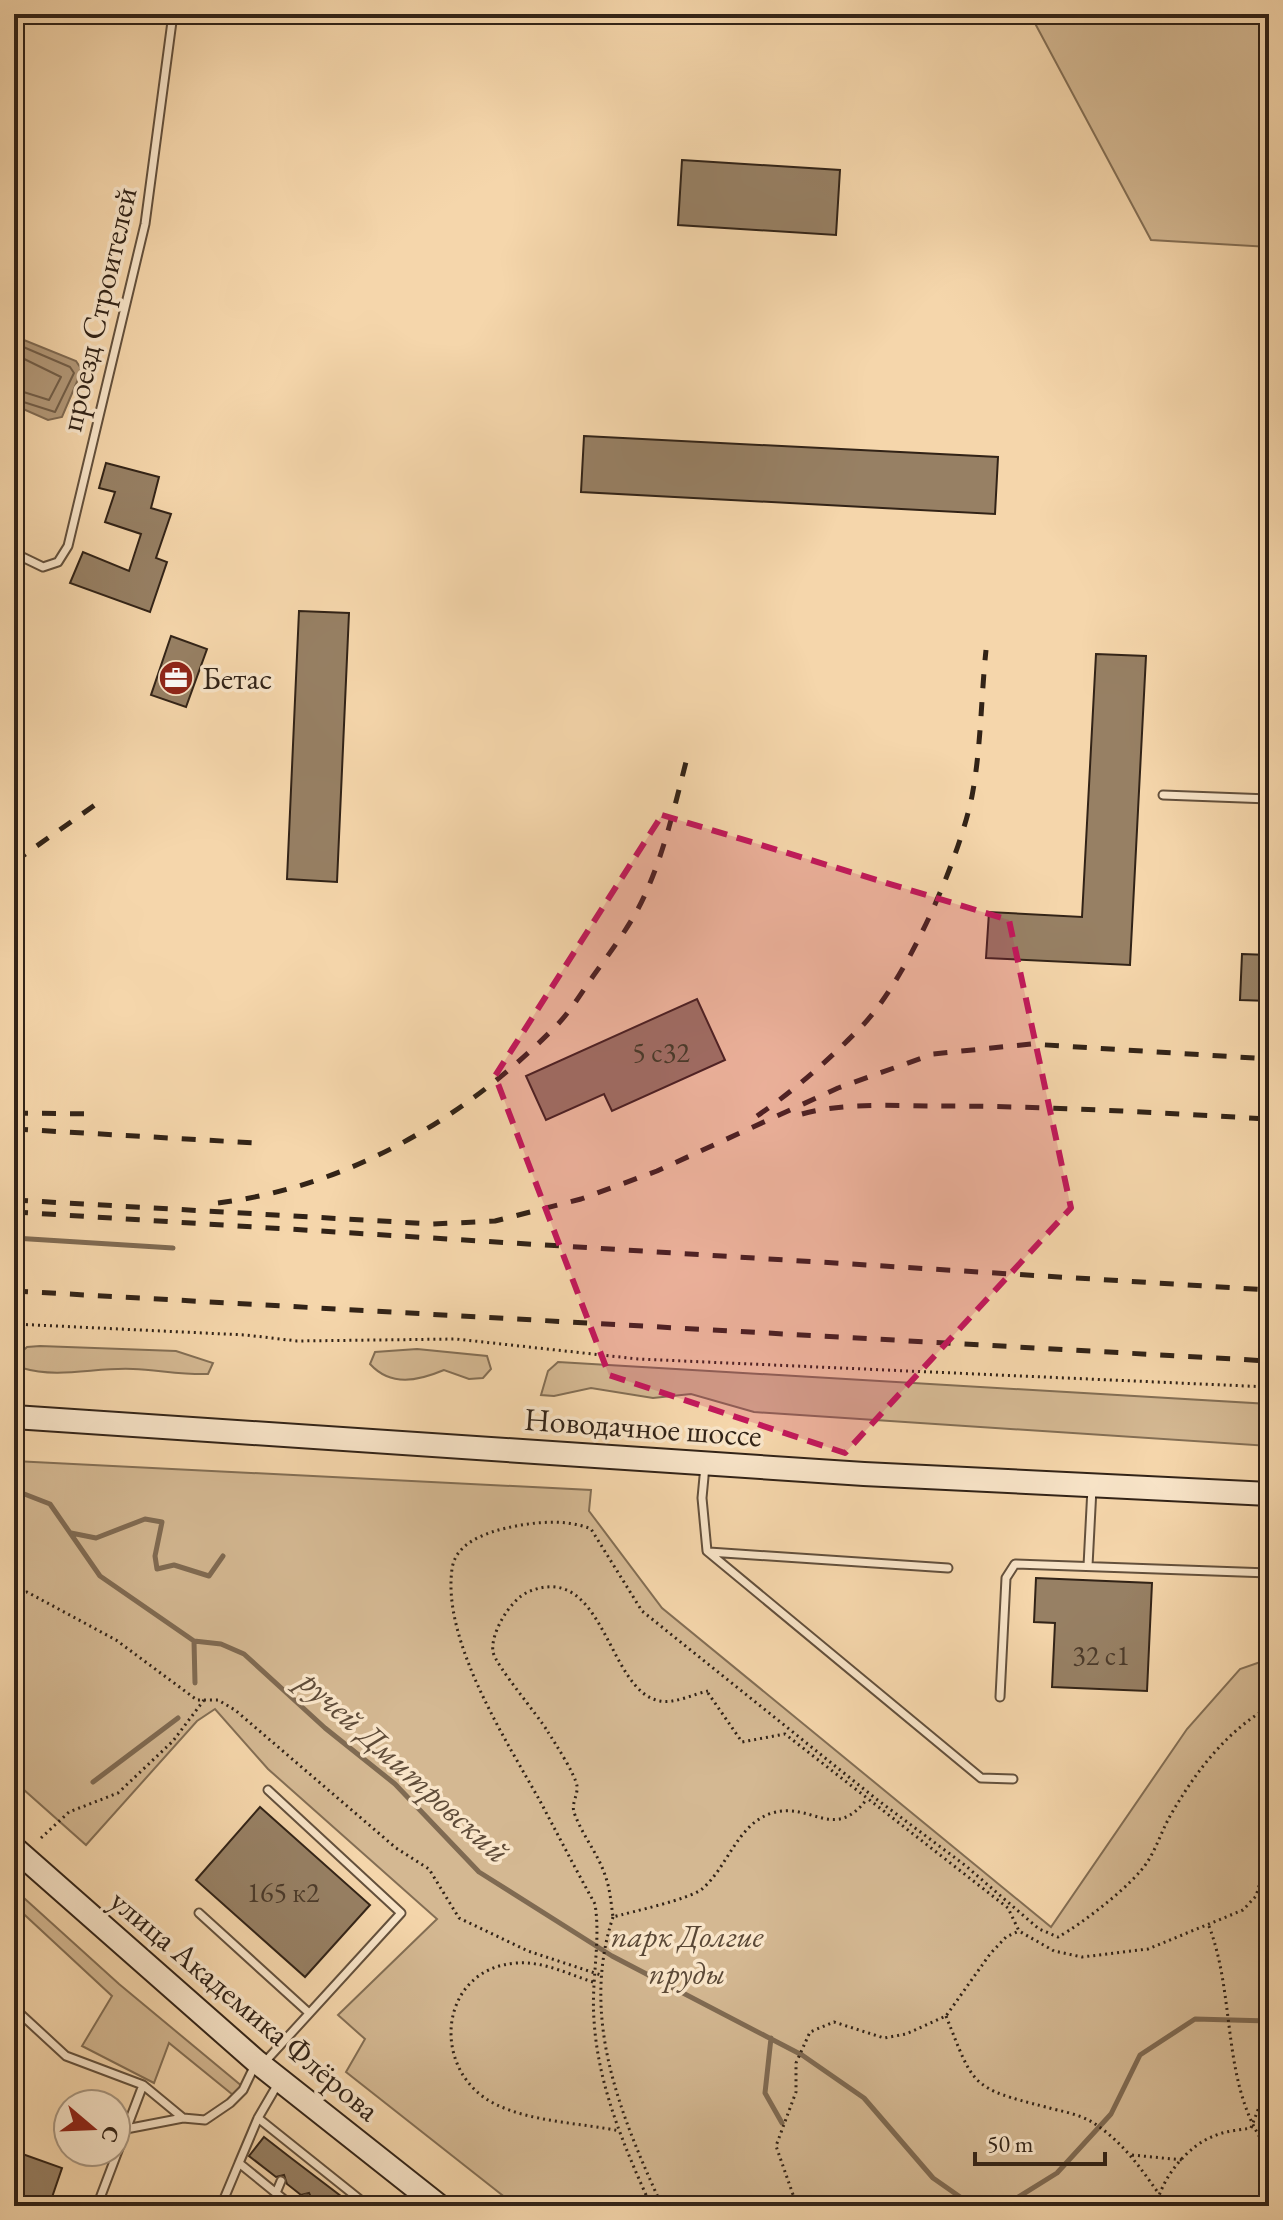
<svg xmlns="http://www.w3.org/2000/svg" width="1283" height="2220" viewBox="0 0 1283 2220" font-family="'EB Garamond',serif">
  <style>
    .green { fill: #d4b892; stroke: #836e54; stroke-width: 2 }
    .water { fill: #b39979; stroke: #7f6a52; stroke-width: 2 }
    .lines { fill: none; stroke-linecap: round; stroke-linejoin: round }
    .shore { stroke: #725e48; stroke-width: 2 }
    .stream { stroke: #7f6a52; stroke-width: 5 }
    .building { fill: #978064; stroke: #322317; stroke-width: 2 }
    .lane-casing { stroke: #63503c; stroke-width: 11 }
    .secondary-casing { stroke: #322317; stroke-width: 26 }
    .path { stroke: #322317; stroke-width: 3; stroke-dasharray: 2 4; stroke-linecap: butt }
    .lane { stroke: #f8e4c8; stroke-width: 7 }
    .secondary { stroke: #f8e4c8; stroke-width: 22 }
    .rail { stroke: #322317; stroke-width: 5; stroke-dasharray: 14 14; stroke-linecap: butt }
    .marked { fill: #c2185b; fill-opacity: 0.2; stroke: #c2185b; stroke-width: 6; stroke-dasharray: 16 10; stroke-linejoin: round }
    .labels { text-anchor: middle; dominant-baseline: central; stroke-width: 7; stroke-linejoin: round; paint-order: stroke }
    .number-label { font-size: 28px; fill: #4b3a2a }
    .street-label { font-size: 32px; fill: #322317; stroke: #f8e4c8 }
    .poi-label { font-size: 32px; fill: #322317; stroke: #f8e4c8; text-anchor: start }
    .park-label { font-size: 32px; font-style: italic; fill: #5a4836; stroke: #f8e4c8 }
    .water-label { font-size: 34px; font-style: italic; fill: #5f4c39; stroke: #f8e4c8 }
  </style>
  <rect width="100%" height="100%" fill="#f5d6ab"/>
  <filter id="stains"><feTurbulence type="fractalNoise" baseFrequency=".0025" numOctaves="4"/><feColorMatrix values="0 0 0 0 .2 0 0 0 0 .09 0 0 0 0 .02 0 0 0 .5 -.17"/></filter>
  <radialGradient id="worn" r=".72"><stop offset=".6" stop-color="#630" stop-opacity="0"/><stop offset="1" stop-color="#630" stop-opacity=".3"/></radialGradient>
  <path class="green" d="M1030,14H1269V247L1151,240Z
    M40,1346L176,1351L213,1363L208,1374C183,1375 158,1370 133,1369C95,1367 60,1379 22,1368L16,1357L27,1347Z
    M417,1349L487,1356L491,1369L483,1378L469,1379L444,1370C418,1381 391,1387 370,1364L375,1352Z
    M558,1362L1269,1404V1446L754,1412L691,1394L653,1398L591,1388L554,1396L541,1395L548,1371Z
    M14,1461L591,1490L589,1511L662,1608L1051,1927L1187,1729L1240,1669L1269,1659V2206H516L346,2072L365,2039L338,2015L437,1919L268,1769L215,1709L197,1721L86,1845L14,1781Z
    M14,1889L119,1984L243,2087L233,2095L169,2043L154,2083L82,2046L112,1996L14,1905Z"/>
  <path class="water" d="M14,336L76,361L82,370L62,417L48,420L14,405Z"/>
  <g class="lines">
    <path class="shore" d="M14,343L70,367L74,373L55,412L14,399
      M14,354L61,377L49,400L14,389"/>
    <path class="stream" d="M14,1238L173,1248
      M14,1490L50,1504L100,1576L194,1641L221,1644L244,1654L325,1728L395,1784L479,1872L612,1956L802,2055L864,2098L933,2178L973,2206
      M71,1533L96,1538L145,1519L162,1522L155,1556L157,1569L174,1565L209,1576L223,1556
      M194,1641L195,1683
      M93,1782L178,1718
      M771,2038L765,2093L782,2123
      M1004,2206L1057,2173L1111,2114L1140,2055L1195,2019L1269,2021"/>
  </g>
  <path class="building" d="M682,160L840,170L836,235L678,225Z
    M584,436L998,457L995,514L581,492Z
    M106,463L159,477L151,508L171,514L156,558L167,562L150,612L70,583L83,552L129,571L141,534L105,522L115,492L99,488Z
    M299,611L349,613L337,882L287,879Z
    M171,636L207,649L186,707L151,695Z
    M1096,654L1146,656L1130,965L986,958L989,912L1082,917Z
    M1242,954L1269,955V1001L1240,1000Z
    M697,999L725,1060L612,1111L604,1094L546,1120L526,1076Z
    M1036,1578L1152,1583L1147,1691L1052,1687L1055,1623L1034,1622Z
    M260,1807L370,1905L305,1977L196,1880Z
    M264,2137L291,2158L354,2206H315L309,2193L301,2195L287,2184L284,2175L276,2177L249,2156Z
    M14,2151L62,2168L49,2206H14Z"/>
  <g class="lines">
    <g class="lane-casing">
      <path id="lane" d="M14,553L43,567L58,562L68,546L145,224L173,14
        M1163,795L1269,799
        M705,1466L702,1498L707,1551L981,1778L1013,1779
        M709,1552L948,1568
        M1088,1566L1092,1488
        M1000,1697L1006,1578L1015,1564L1269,1573
        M199,1913L308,2012
        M14,2008L66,2056L143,2085L183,2118L205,2120L230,2103L243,2090L256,2063
        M263,2064L401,1913L268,1790
        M279,2082L258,2118L239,2163L292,2206
        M258,2118L368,2206
        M126,2129L183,2118
        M276,2193L281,2181
        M97,2206L143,2085
        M221,2206L239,2163
        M303,2206L306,2199"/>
    </g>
    <g class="secondary-casing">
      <path id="secondary" d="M14,1417L864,1474L1269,1494
        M14,1848L257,2062L439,2206"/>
    </g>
    <path class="path" d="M14,1324L246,1335L297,1341L456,1339L638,1359L1269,1387
      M14,1594L27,1592L116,1640L197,1700H218L235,1710L396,1848L429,1869L459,1918L528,1951L601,1975
      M708,1691C694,1694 674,1704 660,1701C607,1692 605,1559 528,1592C511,1599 490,1633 493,1652C496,1666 538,1715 548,1732C555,1743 575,1774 577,1786C578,1797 570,1804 575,1815C583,1836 598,1854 605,1875C610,1888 611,1903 613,1917C631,1912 690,1899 702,1889C728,1867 737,1824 772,1813C812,1801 833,1843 867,1799
      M708,1693L742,1742L785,1734L1008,1908L1019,1931L1054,1951L1082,1957L1148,1949L1243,1910L1256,1896L1269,1853
      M41,1838L69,1812L118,1793L173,1741L204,1700
      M613,1917C580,2018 620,2114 662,2206
      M1209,1926C1237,2000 1220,2086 1269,2151
      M593,1982C568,1974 543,1961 517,1963C438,1968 429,2071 495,2104C531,2122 581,2123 620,2131
      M946,2016C974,2086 970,2088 1046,2107C1060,2111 1079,2114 1092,2122C1121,2140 1140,2167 1159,2194
      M1251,2128L1261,2102L1269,2096
      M1132,2155L1183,2160
      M651,2206C624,2146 598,2086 594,2020C591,1980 601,1942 595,1904C576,1870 558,1835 540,1801C506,1740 442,1641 452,1569C455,1547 476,1537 495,1531C523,1523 563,1517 591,1529L642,1611L875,1798L966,1866L1039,1929L1058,1937C1082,1924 1134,1884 1148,1861C1158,1845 1163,1827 1173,1811C1197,1770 1227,1731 1269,1707
      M797,2206L776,2146L796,2092V2063L810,2032L834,2022L884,2038L906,2034L946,2016L990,1954L1006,1937L1019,1931
      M1156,2206C1162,2178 1187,2146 1214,2136C1225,2131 1239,2130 1251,2128"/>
    <use href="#lane" class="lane"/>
    <use href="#secondary" class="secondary"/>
    <path class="rail" d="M14,862L102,800
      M14,1113L95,1114
      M802,1114C845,1102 896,1106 941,1106C1050,1106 1160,1113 1269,1119
      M757,1116C795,1090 831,1058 863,1025C908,977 959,860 972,796C981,749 981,698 986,650
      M14,1129L256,1143
      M14,1200L433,1224L495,1221L581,1199L657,1171L838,1088L933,1054L1031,1044L1269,1059
      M218,1203C347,1187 465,1119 556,1026C571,1011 583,990 596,972C614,947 635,919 647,890C665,849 675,805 686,762
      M14,1212L1269,1290
      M14,1291L1269,1361"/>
  </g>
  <path class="marked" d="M662,815L1009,920L1071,1208L845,1453L609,1375L495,1076Z"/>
  <defs>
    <g id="office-disc" transform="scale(1.8)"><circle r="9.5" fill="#8f2418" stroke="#f8e4c8"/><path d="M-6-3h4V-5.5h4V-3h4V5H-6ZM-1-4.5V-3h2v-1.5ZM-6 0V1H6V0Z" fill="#fff"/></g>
  </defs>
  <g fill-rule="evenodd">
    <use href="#office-disc" x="176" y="678"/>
  </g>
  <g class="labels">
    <g class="number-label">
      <text x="661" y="1052">5 с32</text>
      <text x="1101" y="1655">32 с1</text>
      <text x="283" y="1892">165 к2</text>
    </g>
    <g class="street-label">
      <text transform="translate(98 309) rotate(-77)">проезд Строителей</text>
      <text transform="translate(643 1427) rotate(4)">Новодачное шоссе</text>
      <text transform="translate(245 2005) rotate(40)">улица Академика Флёрова</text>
    </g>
    <g class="poi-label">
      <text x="202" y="678">Бетас</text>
    </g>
    <g class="park-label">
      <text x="687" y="1936">парк Долгие<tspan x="687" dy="37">пруды</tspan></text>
    </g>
    <g class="water-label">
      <text transform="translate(405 1766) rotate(42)">ручей Дмитровский</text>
    </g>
  </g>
  <rect width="1283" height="2220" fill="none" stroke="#f5d6ab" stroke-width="48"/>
  <rect x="16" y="16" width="1251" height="2188" fill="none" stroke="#322317" stroke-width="4"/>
  <rect x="24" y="24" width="1235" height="2172" fill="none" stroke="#322317" stroke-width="2"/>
  <g transform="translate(92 2128) rotate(109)"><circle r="38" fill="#f8e4c8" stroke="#a99781" stroke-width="2"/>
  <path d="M0-6L14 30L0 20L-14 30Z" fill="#8f2418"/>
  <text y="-12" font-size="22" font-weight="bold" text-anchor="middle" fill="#322317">С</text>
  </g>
  <path d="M975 2152v12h130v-12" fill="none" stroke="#322317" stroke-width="4"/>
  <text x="987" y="2152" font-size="24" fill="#322317" stroke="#f8e4c8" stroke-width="6" paint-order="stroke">50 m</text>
  <rect width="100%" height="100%" filter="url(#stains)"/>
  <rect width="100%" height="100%" fill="url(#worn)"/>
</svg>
